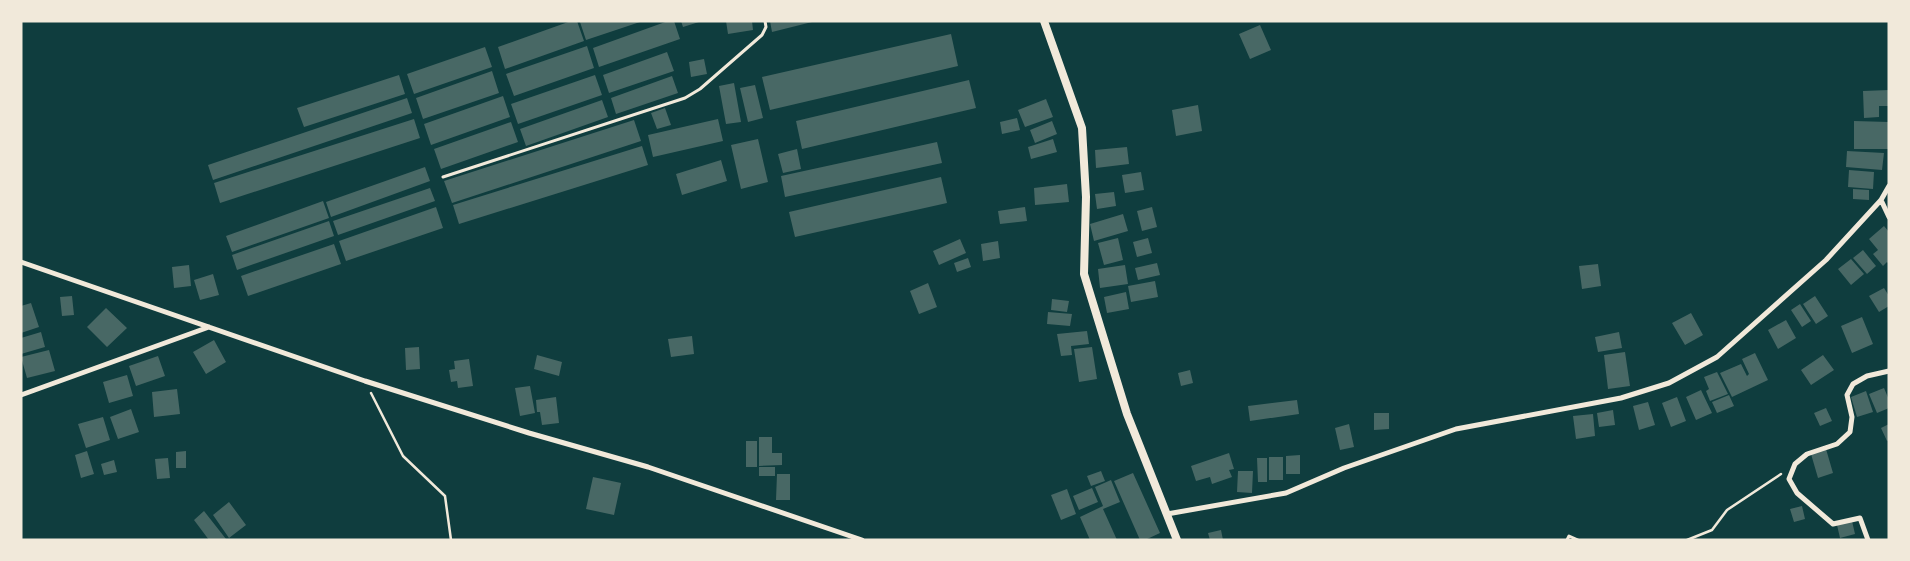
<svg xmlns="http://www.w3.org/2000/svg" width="1910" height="561" viewBox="0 0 1910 561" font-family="Lato,sans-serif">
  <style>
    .building { fill: #486865 }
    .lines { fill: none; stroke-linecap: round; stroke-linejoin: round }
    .path { stroke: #f1e9da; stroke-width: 2.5 }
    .service { stroke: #f1e9da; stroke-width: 3 }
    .minor { stroke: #f1e9da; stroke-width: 5 }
    .tertiary { stroke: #f1e9da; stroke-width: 8 }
  </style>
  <rect width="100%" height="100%" fill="#0f3d3e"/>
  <path class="building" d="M571,21H577L584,41L505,69L498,47Z
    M581,21H640V22L586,40L580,22Z
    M668,21H674L680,39L599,67L593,48Z
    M681,21H699V22L683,27Z
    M726,21H752L753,30L728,34Z
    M770,21H812V22L772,32Z
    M1260,25L1271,50L1250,59L1239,34Z
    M951,34L958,66L770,110L762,77Z
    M587,46L594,68L514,96L506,74Z
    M485,47L492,67L414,94L407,74Z
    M667,52L674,71L609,93L603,75Z
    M704,59L707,74L691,77L689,62Z
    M492,71L499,93L423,119L416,98Z
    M399,75L405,94L304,127L297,108Z
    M595,75L602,95L518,124L511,104Z
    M672,76L678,93L616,114L611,98Z
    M969,80L976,108L802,149L796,121Z
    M734,83L741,122L726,124L719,86Z
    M755,85L763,118L748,122L740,88Z
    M1889,90V106H1879V117L1864,118L1863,91Z
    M503,96L510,117L431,145L424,124Z
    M407,98L412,113L213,180L208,165Z
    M1046,99L1053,117L1025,127L1018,110Z
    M602,100L608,117L526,146L520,129Z
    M1198,105L1202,131L1176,136L1172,110Z
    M665,108L671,125L657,129L651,113Z
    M1017,118L1020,130L1002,134L1000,122Z
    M414,119L420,138L220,203L214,183Z
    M718,119L723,141L653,157L648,135Z
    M634,120L641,141L452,203L444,181Z
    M1052,121L1057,134L1035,143L1030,130Z
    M1854,121L1889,122V149H1854Z
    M511,122L518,142L441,169L434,149Z
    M758,139L768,182L741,189L731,145Z
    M1053,139L1057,152L1031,159L1028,147Z
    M937,142L942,163L785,197L781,176Z
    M642,146L648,165L459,224L453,205Z
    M1127,147L1129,164L1096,168L1095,150Z
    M797,149L801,169L783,173L778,154Z
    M1847,151L1884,153L1882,170L1846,167Z
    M721,160L727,181L682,195L676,174Z
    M425,167L430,181L331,217L326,202Z
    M1849,170L1874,172L1873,189L1848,187Z
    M1141,172L1144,190L1125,193L1122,175Z
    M941,177L947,203L795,237L789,212Z
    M1067,184L1069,202L1035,205L1034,188Z
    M430,188L435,201L338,235L333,221Z
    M1853,189L1869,190V200L1853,199Z
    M1114,192L1116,206L1097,209L1095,194Z
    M323,201L329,218L232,252L226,236Z
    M436,207L443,228L346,261L339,241Z
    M1025,207L1027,221L1000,224L998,211Z
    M1152,207L1157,227L1142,231L1137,211Z
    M1123,214L1128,231L1094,241L1090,224Z
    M329,221L334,236L237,270L232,255Z
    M1884,226L1889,232V264L1887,262L1883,266L1873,254L1878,250L1869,239Z
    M1118,238L1123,260L1104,265L1098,243Z
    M1148,238L1152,253L1137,257L1133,242Z
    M960,239L966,253L939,265L933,251Z
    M998,241L1000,258L983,261L981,244Z
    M334,244L341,264L248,296L241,276Z
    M1863,250L1876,266L1867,274L1853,258Z
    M968,258L971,267L957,272L954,263Z
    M1851,259L1864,274L1851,285L1838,269Z
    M1157,263L1160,275L1138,280L1135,268Z
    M1598,264L1601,286L1582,289L1579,266Z
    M189,265L191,286L174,288L172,267Z
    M1125,265L1128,284L1100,288L1098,269Z
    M213,274L219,295L200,300L194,280Z
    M1155,281L1158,297L1131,302L1128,286Z
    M928,283L937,307L919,314L910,291Z
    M1884,288L1889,296V306L1879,312L1869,296Z
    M1126,292L1129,309L1107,313L1104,297Z
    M72,296L74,315L62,316L60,297Z
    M1815,296L1828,316L1816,324L1803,304Z
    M1052,299L1069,301L1067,312L1051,310Z
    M31,303L39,327L21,333V306Z
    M1800,304L1811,321L1802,327L1791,310Z
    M106,308L127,328L107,347L87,327Z
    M1048,312L1072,314L1070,326L1047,324Z
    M1691,313L1703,335L1685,345L1672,323Z
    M1862,317L1873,344L1852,353L1841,326Z
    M1786,320L1796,338L1778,349L1768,330Z
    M1087,331L1089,344L1071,346L1072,355L1061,356L1057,334Z
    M41,332L45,347L21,354V338Z
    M1619,332L1622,348L1598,352L1595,337Z
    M692,336L694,354L671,357L668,339Z
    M214,340L226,362L206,374L193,352Z
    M419,347L420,369L406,370L405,348Z
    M1092,347L1097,379L1079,382L1074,349Z
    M49,350L55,371L27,378L21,357Z
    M1625,352L1630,386L1608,389L1604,355Z
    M1755,353L1768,380L1732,397L1720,373L1741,364L1747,376L1749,374L1742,359Z
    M537,355L562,362L559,376L534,369Z
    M1823,355L1834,370L1811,385L1801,370Z
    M158,356L165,376L136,386L129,366Z
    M469,359L473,386L458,388L457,381L451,382L449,370L455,369L454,361Z
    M1190,370L1193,383L1181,386L1178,373Z
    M1717,372L1728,394L1710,401L1706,391L1709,389L1704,377Z
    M127,375L133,396L109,403L103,382Z
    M530,386L535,413L520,416L515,388Z
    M1884,388L1889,400V408L1877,413L1869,394Z
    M177,389L180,414L154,417L152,392Z
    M1701,390L1712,413L1696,420L1686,397Z
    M1866,391L1873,412L1857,417L1851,397Z
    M1729,395L1734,406L1717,413L1712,402Z
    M556,397L559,423L542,425L540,412H537L536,400Z
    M1677,397L1686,421L1671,427L1662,403Z
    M1297,400L1299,414L1250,421L1248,406Z
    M1648,402L1655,425L1639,430L1633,406Z
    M1826,408L1832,421L1820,426L1814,413Z
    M131,409L139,432L118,439L110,417Z
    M1613,410L1615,425L1599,427L1597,413Z
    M1374,413H1389V429L1374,430Z
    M1593,414L1595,436L1576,439L1573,416Z
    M103,417L110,440L86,448L78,424Z
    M1349,424L1354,447L1340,450L1335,428Z
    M1889,424V440L1887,441L1881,428Z
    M759,437H772V453H782V465L759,466Z
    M746,441H757V467H746Z
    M1826,449L1833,473L1818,478L1811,454Z
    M87,451L94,474L81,478L75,455Z
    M186,451V468H176V452Z
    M1229,453L1234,469L1229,470L1232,477L1212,484L1210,477L1196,481L1191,466Z
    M1300,455V474H1286V456Z
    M1269,457H1283V480H1269Z
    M168,458L170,478L157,479L155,459Z
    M1257,458H1267V482H1258Z
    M114,460L117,472L104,475L101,464Z
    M759,467H775V476H759Z
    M1101,471L1105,481L1091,486L1087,476Z
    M1238,471H1253L1252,493L1237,492Z
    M1133,473L1160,533L1145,540H1140L1114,481Z
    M777,474H790V500H776Z
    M593,477L621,483L614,515L586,509Z
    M1111,480L1120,502L1103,509L1117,540H1090L1080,517L1103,506L1095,487Z
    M1092,488L1098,502L1079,510L1073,496Z
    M1067,489L1076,514L1061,520L1051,495Z
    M229,502L246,525L229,538L213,515Z
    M1802,506L1805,519L1794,522L1790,509Z
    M204,511L226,539L225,540H209L194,520Z
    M1852,521L1855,534L1840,538L1837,525Z
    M1221,530L1223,540H1210L1208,533Z"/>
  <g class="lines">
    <path class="path" d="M371,393L403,456L445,496L451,540
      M1687,540L1712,530L1727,510L1781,474"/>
    <path class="service" d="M443,177L685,98L700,89L762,35L766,27L765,21
      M1567,540L1569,536L1578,540"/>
    <path class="minor" d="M1881,200L1889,217
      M21,262L365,381L529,433L648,467L862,540
      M21,395L209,327
      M1167,514L1286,493L1344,468L1456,429L1621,398L1669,383L1717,357L1826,260L1881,200L1889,186
      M1868,540L1860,518L1833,524L1797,493L1789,479L1795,464L1807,454L1837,444L1850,432L1852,417L1847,395L1853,384L1867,376L1889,371"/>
    <path class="tertiary" d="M1044,21L1082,128L1086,197L1084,274L1127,414L1177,540"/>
  </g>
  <rect width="1910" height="561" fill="none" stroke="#f1e9da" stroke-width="45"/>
</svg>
